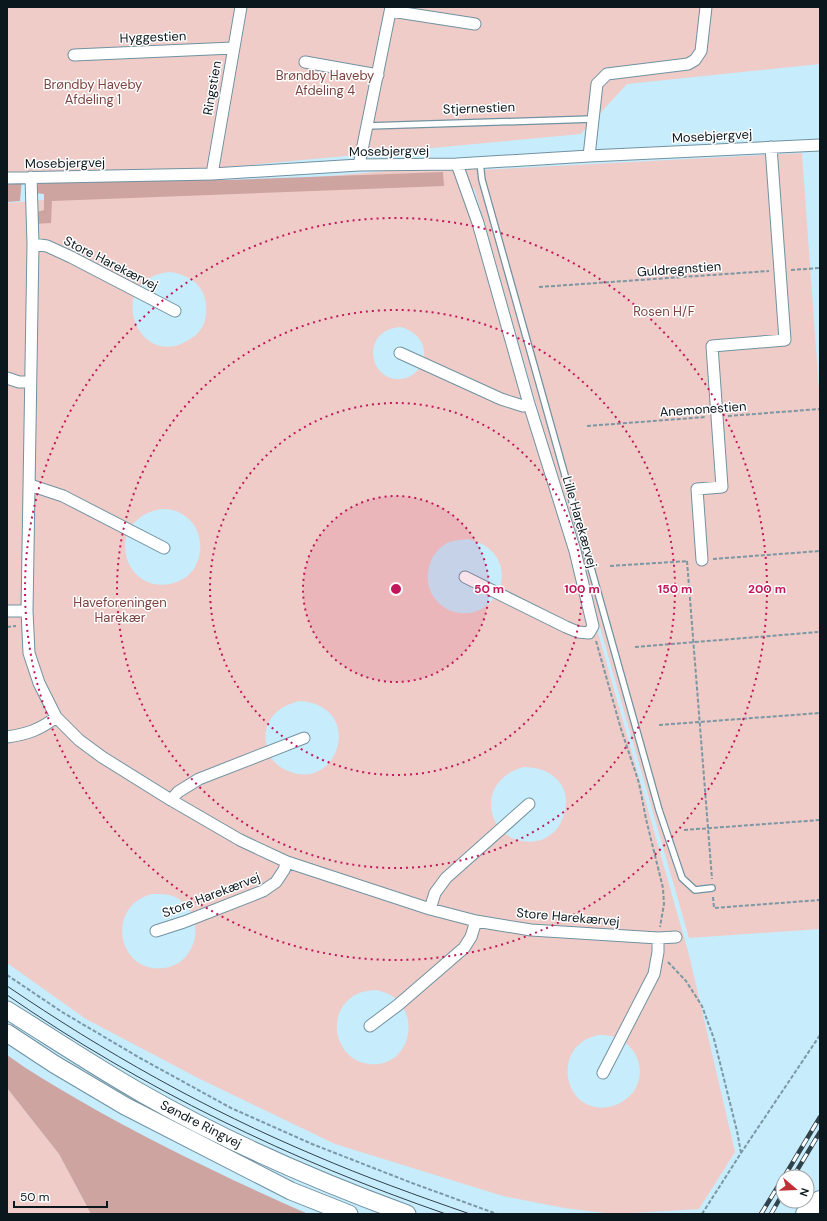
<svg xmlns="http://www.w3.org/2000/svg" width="827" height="1221" viewBox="0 0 827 1221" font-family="'DM Sans',sans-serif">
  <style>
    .green { fill: #efccc8; fill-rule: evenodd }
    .forest { fill: #cea4a0 }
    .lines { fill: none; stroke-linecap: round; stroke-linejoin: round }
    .lane-casing { stroke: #7092a1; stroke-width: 8 }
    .street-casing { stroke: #7092a1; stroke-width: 13 }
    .primary-casing { stroke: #7092a1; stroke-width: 19 }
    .highway-casing { stroke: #7092a1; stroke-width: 22 }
    .path { stroke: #7b97a3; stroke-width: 2; stroke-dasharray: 4 2; stroke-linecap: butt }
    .lane { stroke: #fff; stroke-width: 5.5 }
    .street { stroke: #fff; stroke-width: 11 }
    .primary { stroke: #fff; stroke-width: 17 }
    .highway { stroke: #fff; stroke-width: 20 }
    .tram { stroke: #30424a; stroke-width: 1 }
    .rail-casing { stroke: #30424a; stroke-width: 4.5 }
    .rail { stroke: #fff; stroke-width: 3; stroke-dasharray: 9; stroke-linecap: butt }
    .ring { fill: none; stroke: #c2185b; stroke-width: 2; stroke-dasharray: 2 4 }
    .labels { text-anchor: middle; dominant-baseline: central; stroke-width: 3; stroke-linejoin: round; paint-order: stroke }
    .street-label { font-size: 13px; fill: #0a171d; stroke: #fff }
    .park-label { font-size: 13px; fill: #7c423f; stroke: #fff }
    .centre { fill: #c2185b; stroke: #fff; stroke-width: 2 }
    .ring-label { font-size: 12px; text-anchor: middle; font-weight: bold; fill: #c2185b; stroke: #fff; stroke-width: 3; stroke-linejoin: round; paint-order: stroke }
  </style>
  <rect width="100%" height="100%" fill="#c7ecfc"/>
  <path class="green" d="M7,7H820V64L627,84L581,134L228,167L7,182Z
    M802,153L820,405V929L689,938L474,187L473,191L689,955L735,1152L699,1209L614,1214L564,1208L503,1196L335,1144L198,1078L86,1019L7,963V203L482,163L480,170ZM169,272C196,275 211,293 205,320C202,331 195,337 185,342C136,368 104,280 169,272ZM401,327C418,332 429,346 422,364C419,370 413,376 406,378C370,388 357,330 401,327ZM161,509C169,509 176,510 182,514C201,525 205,549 195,567C190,576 180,582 170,584C122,593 103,520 161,509ZM468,539C475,541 481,543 487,547C518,570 496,617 460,613C448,612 439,605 433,596C422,578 429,553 447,543C454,540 461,540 468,539ZM300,701C365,706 339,790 291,772C281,769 273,763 269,753C258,727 274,706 300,701ZM524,767C556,767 576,791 561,822C558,830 549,837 541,840C491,854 467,782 524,767ZM152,894C159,894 166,894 173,896C195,905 202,933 189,952C184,961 174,967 164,968C117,974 105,906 152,894ZM375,990C425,997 416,1069 369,1064C336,1060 325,1016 352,997C358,992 367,991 375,990ZM599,1035C629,1033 651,1064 634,1091C628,1099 619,1105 609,1107C562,1115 550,1044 599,1035Z
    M7,1088L59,1154L91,1214H7Z"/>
  <path class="forest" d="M443,172L444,186L52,201L51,223L35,224L34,213L44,210V194L35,193L36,187L40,182L106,178L228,180Z
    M22,178L20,201L7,202V179Z
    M7,1055C29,1071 53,1085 77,1099C151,1142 229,1179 308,1214H91L59,1154L7,1088Z"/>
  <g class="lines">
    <g class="lane-casing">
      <path id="lane" d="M367,126L593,119
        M480,163L482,180L659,810L682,878L695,890L712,888"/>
    </g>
    <g class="street-casing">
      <path id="street" d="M391,11L475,24
        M74,55L233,48
        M305,62L378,75
        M589,156L597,84L607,74L688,64L695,60L701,51L706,7
        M457,164L478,223L529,404L575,551L593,626L589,633L578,632L566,627L465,577
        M359,165L391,7
        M212,174L241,7
        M31,177L33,244L27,611L29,653L39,683L56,717L79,740L102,757L171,800L240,840L287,862L430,909L476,921L531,930L658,938L676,937
        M7,178L212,174L359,165L457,164L589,156L820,145
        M33,244L47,246L71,257L175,311
        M400,353L501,399L523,406L529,404
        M7,378L19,382H30
        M29,486H33L63,496L164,548
        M702,560L697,489L722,487L712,346L785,340L771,147
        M7,611H27
        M7,737C27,734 40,730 56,717
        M171,800L178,792L199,779L304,738
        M430,909L435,893L446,878L529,804
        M156,931L184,922L263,891L276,882L284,870L287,862
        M370,1026L398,1005L464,948L471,937L476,921
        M603,1073L654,974L658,952V938"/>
    </g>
    <g class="primary-casing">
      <path id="primary" d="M7,1010C52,1038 97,1068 143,1094C227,1142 317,1181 407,1214
        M7,1033L54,1064L125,1106L291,1191L349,1214"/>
    </g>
    <g class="highway-casing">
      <path id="highway" d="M806,1214L820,1201"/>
    </g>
    <path class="path" d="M791,270L820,268
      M539,287L769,271
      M728,416L820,409
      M587,426L706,417
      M713,559L820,551
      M687,561L712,879
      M610,566L688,561
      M7,627L16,626
      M596,641L621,729L639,783L646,819L663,888L664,904L660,927
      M635,647L818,632
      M659,725L820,713
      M684,830L820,820
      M713,897L714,908L820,900
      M668,962L686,981L702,1006L714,1039L737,1131L741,1153
      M7,975L62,1012L140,1058L231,1108L312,1144L412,1183L497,1214
      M702,1214L741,1153L820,1035"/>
    <use href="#lane" class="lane"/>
    <use href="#street" class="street"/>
    <use href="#primary" class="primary"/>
    <use href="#highway" class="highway"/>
    <path class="tram" d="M7,986C104,1052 207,1110 314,1155C365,1177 418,1196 470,1214
      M7,995C141,1088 292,1161 446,1214"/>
    <g class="rail-casing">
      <path id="rail" d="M784,1177L820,1117
        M793,1177L820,1132
        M761,1214L783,1178
        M771,1214L783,1193"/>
    </g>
    <use href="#rail" class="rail"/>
  </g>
  <circle cx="396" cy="589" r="93" fill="#c2185b" fill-opacity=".12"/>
  <g class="ring">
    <circle cx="396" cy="589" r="93"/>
    <circle cx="396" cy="589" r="186"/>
    <circle cx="396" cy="589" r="279"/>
    <circle cx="396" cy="589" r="371"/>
  </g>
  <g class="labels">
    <g class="street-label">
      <text transform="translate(153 37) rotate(-2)">Hyggestien</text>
      <text transform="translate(212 88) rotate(-80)">Ringstien</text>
      <text transform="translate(479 108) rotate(-2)">Stjernestien</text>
      <text transform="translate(712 136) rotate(-3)">Mosebjergvej</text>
      <text transform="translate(389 151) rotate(-1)">Mosebjergvej</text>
      <text transform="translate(65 163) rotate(-1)">Mosebjergvej</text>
      <text transform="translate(111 263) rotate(27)">Store Harekærvej</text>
      <text transform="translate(679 269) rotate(-4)">Guldregnstien</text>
      <text transform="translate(703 409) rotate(-4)">Anemonestien</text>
      <text transform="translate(580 522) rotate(74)">Lille Harekærvej</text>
      <text transform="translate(211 895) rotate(-21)">Store Harekærvej</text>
      <text transform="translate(568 917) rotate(5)">Store Harekærvej</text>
      <text transform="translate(201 1124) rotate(27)">Søndre Ringvej</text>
    </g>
    <g class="park-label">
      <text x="325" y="75">Brøndby Haveby<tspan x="325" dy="15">Afdeling 4</tspan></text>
      <text x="93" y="84">Brøndby Haveby<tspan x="93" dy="15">Afdeling 1</tspan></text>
      <text x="664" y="311">Rosen H/F</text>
      <text x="120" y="602">Haveforeningen<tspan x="120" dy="15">Harekær</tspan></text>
    </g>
  </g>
  <circle cx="396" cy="589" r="6" class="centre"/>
  <g class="ring-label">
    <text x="489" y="593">50 m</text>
    <text x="582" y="593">100 m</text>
    <text x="675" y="593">150 m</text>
    <text x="767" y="593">200 m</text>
  </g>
  <rect width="827" height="1221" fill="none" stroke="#0a171d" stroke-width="16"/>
  <g transform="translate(795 1189) rotate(109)"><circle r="19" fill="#ffffff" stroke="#9da2a5"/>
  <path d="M0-3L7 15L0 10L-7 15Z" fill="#bf3036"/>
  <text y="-6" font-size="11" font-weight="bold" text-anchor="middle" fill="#0a171d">N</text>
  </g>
  <path d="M14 1201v6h93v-6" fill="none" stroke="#0a171d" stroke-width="2"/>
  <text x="20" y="1201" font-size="12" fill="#0a171d" stroke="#ffffff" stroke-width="3" paint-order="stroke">50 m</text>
</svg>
